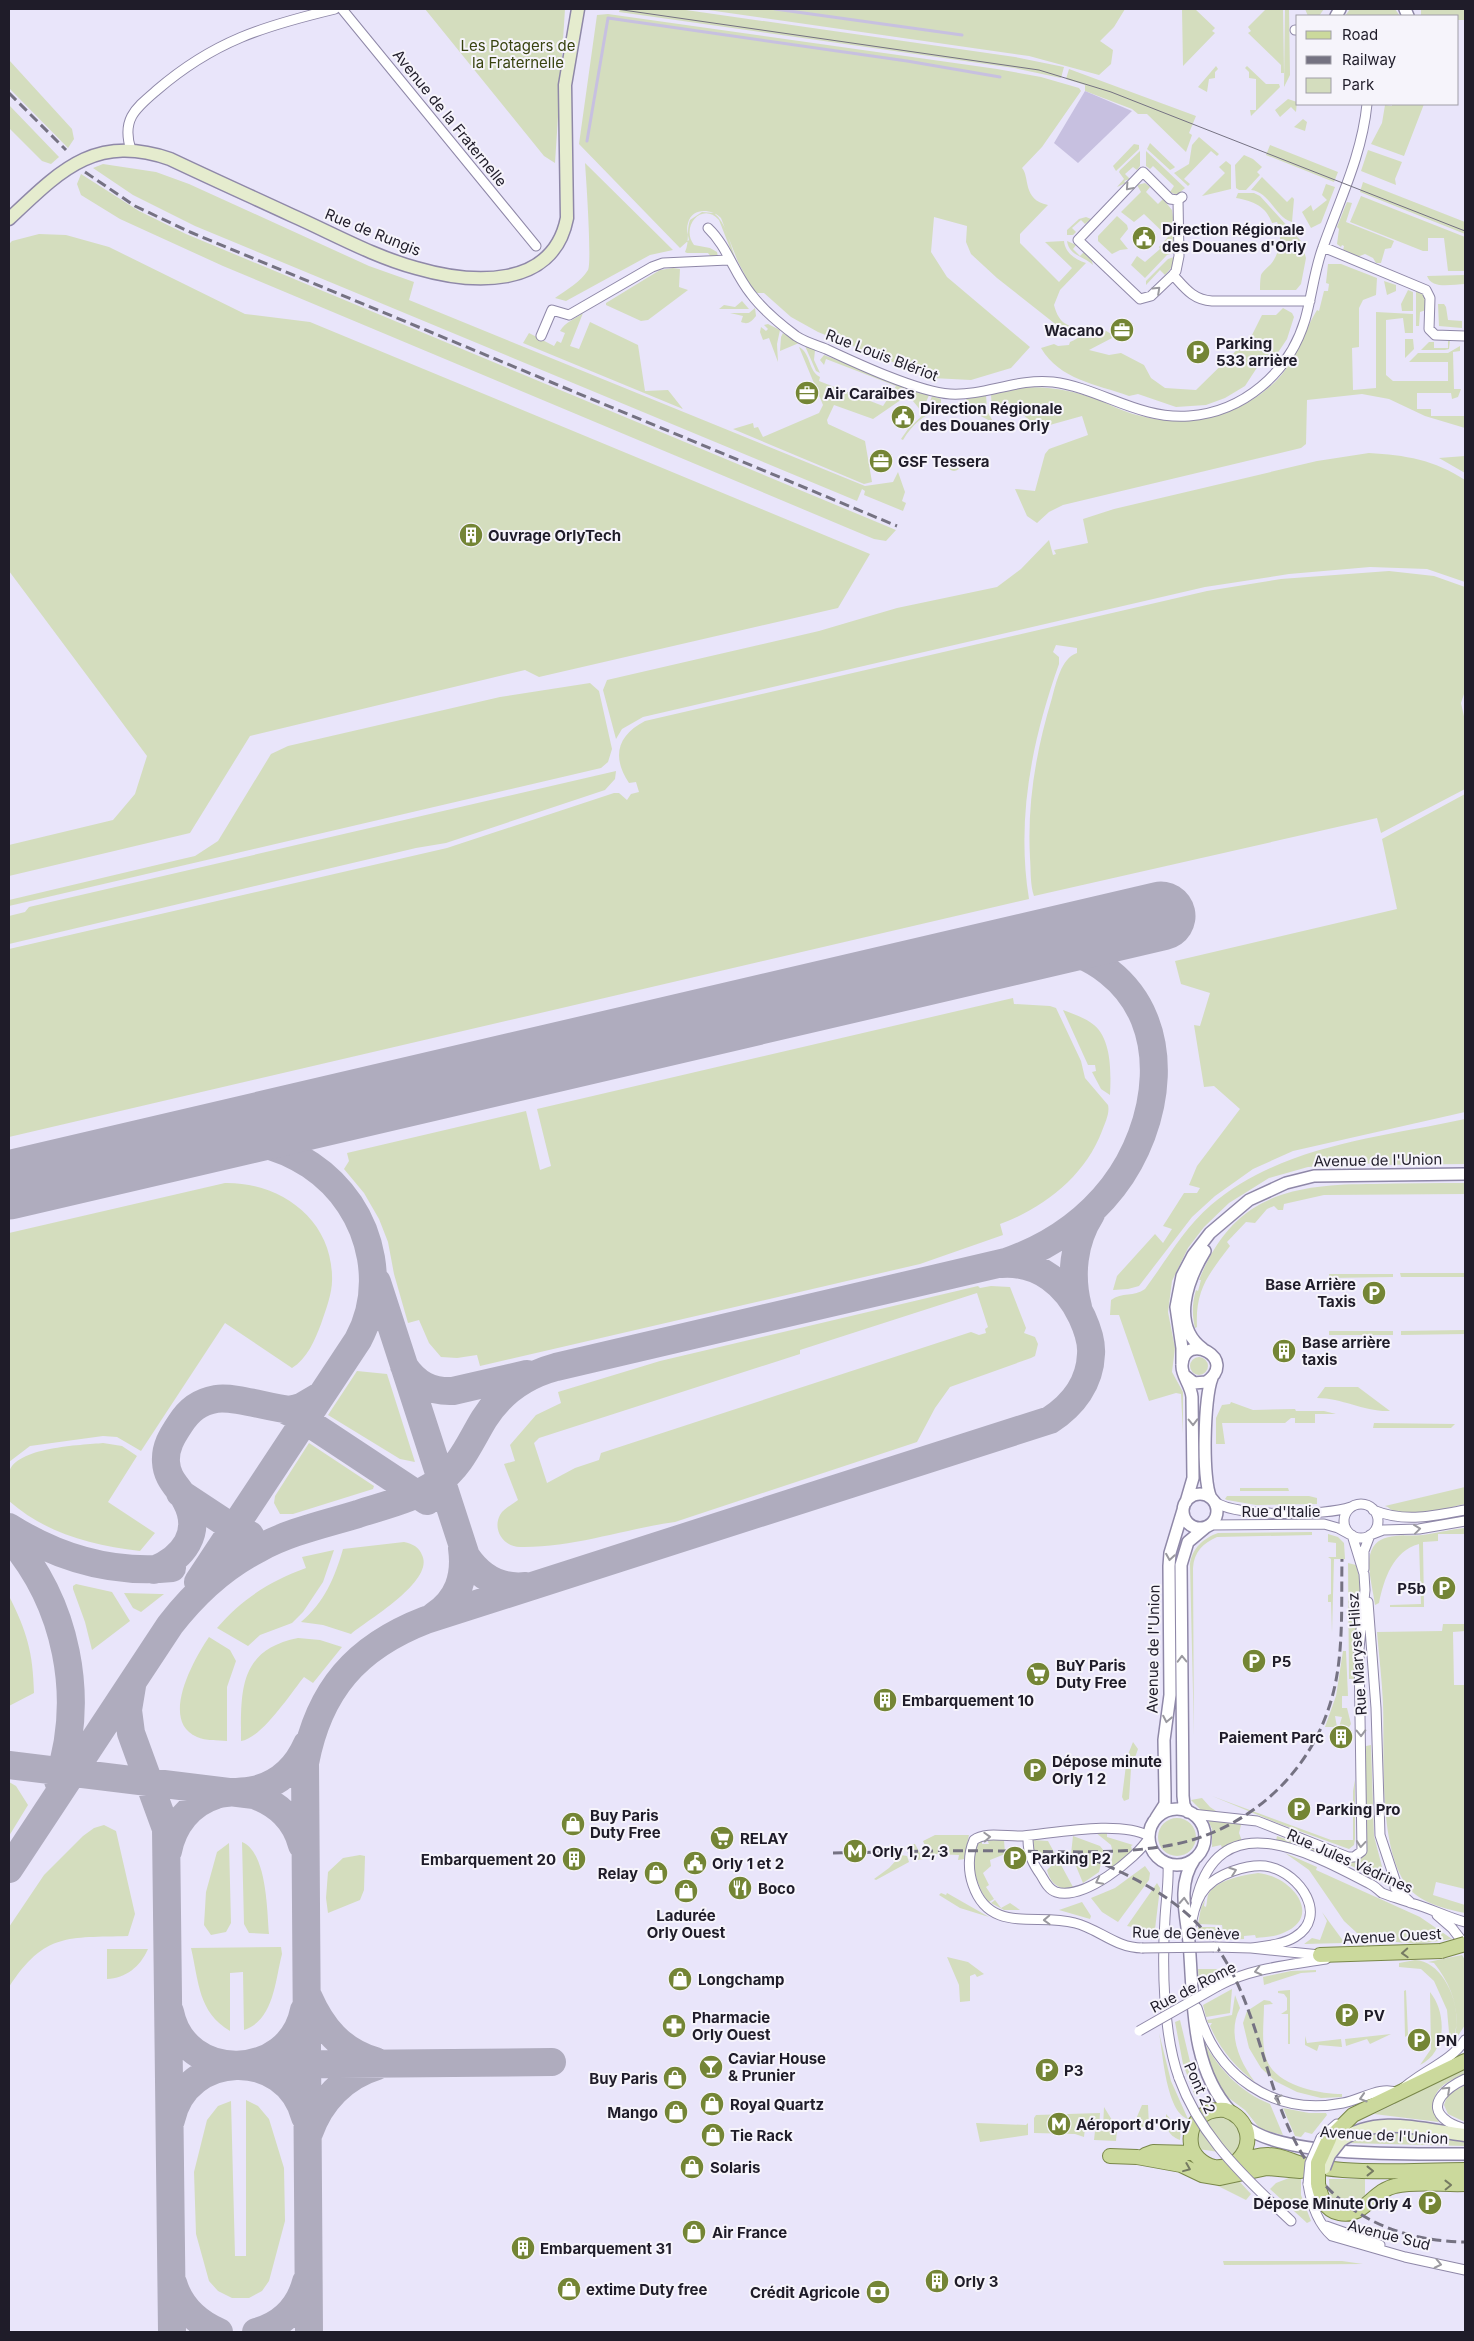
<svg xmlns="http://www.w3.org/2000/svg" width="1474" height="2341" viewBox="0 0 1474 2341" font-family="Inter,sans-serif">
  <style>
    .green { fill: #d4ddbe; fill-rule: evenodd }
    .water { fill: #c7c0e0 }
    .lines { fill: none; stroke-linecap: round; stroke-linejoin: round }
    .stream { stroke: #c7c0e0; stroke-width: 3 }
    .taxiway { stroke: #afacbe; stroke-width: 28 }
    .runway { stroke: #afacbe; stroke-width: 69 }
    .minor-casing { stroke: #8f88a8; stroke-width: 11 }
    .tertiary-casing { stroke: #8f88a8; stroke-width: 14 }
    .secondary-casing { stroke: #8f88a8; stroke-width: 15 }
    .primary-casing { stroke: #798749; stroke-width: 16 }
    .minor { stroke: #fff; stroke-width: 9 }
    .tertiary { stroke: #fff; stroke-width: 11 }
    .secondary { stroke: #e5ecce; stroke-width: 12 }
    .primary { stroke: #cbd99c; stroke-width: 14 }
    .tram { stroke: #757282; stroke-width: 1 }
    .rail { stroke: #757282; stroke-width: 3; stroke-dasharray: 10 5; stroke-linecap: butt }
    .minor-bridge-casing { stroke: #8f88a8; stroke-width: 11; stroke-linecap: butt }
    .secondary-bridge-casing { stroke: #8f88a8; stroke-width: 15; stroke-linecap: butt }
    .primary-bridge-casing { stroke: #798749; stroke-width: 16; stroke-linecap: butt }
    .minor-bridge { stroke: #fff; stroke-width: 9 }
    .secondary-bridge { stroke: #e5ecce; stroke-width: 12 }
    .primary-bridge { stroke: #cbd99c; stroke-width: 14 }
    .oneway { stroke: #9a999f }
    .oneway2 { stroke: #757a62 }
    .labels { text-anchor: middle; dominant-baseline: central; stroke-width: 4; stroke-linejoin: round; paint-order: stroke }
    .park-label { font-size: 15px; fill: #38430f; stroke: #f6f4fb }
    .street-label { font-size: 15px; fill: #1f1c29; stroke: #f6f4fb }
    .poi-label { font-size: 15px; font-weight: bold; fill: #1f1c29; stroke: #f6f4fb; text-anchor: start }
  </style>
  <rect width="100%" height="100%" fill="#e9e5fa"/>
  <path class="green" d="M425,9H565L555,163L544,156Z
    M620,9H679L1015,57L1064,67L1061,78L1014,68L619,12Z
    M701,9H1125L1114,27L1100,41L1113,50L1111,64L1099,75L1029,56Z
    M1182,9H1195L1215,28L1212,31L1215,33L1183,66Z
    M1266,9H1283L1284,73H1281V65L1248,33L1251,31L1248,27Z
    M1285,9H1289L1290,75L1284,87Z
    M1305,9H1324L1319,16H1308Z
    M1350,9H1395L1400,16H1345Z
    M1421,9H1465V20H1458V16H1421Z
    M608,14L997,69L1041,77L1079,88L1081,91L1042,147L1022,168C1030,176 1022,200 1048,205L1020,234V243L1059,282L1072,268L1045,242L1064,241C1065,253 1076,260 1086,263L1060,290L1054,305C1058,320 1064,326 1079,328L1080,331L1073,338L997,278L971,254L966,242L967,226L934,217L931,252L947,277L1030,347L1011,368L971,380L932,378L818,332L791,317L764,293H757L739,271L719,220C702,201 680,227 694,245L710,248L717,252L718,257L712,258L708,253H687L685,252C690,241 686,231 690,220L702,212L714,213C732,228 730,260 746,277L738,262L721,218C712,209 692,207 688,223C686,229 688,235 689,240L680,248L579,144L597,15Z
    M9,60L72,129L74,139L68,148L9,88Z
    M1216,66L1218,69L1215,72V78L1209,79L1207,92L1198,87Z
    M1247,66L1266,84H1279L1280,87L1251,116L1250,110H1256V79L1249,78V72L1245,68Z
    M1069,69L1196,116L1189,133L1192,135L1186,152L1147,114H1138L1132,109L1085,91V85L1066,79Z
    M1288,99L1297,102L1296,112L1291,107L1280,117L1275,110Z
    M1392,104H1424L1404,156L1371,144L1382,123L1385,105L1392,106Z
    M9,105L59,157L51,164L42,161L9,128Z
    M1303,119L1307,122L1305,131L1294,127Z
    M1199,137L1219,154L1217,156L1211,151L1184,179L1190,184L1188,186L1174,173L1189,164L1192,145Z
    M1150,143L1175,167L1174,168L1170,170L1147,149Z
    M1134,144L1139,145V149L1116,171L1113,166Z
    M1270,145L1338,172L1334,182L1266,155Z
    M1368,150L1402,162L1395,179L1396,185L1361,171Z
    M1140,151V166L1137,170L1133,167L1125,174L1130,179L1124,181L1126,183L1117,187L1124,179L1119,172L1120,170Z
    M1146,151L1185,188L1177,195L1170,192L1174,186L1153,166L1150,169L1146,166Z
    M1244,155L1253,159L1262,167L1257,172L1260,175L1246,190H1239L1236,188L1235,165Z
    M1226,161L1231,165V189L1202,196L1225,173L1219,167Z
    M585,163L673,250L650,255L566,301L555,298C566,290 581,282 588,270C592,263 586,176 585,163Z
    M103,164L156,172L189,184L369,266L414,282L409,300L865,486L893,482L898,472L905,492L902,501L906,503L903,511L864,495L865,491L862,489L857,501L195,226L133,195L93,168Z
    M81,174L139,211L186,234L896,530L886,541L874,539L223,266L120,219L81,195L77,184Z
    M1262,177L1287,202L1292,197L1294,199L1292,222C1275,217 1270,192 1251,190Z
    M1363,182L1465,222V234L1360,192Z
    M1145,183L1150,187L1146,192L1158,204L1163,199L1172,210L1173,217L1174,253L1167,255L1145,278L1131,265L1137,256L1145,262L1160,249L1159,247L1168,237L1144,214L1134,222L1121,212L1141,192L1137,185Z
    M1326,184L1335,187L1321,223L1311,228L1302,212L1311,205L1313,211L1327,200L1322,195Z
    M1238,193H1254L1260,196L1301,241L1306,258L1301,284L1296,290H1260C1260,286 1260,280 1261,275C1262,272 1268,267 1271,264C1280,253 1283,234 1277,222L1272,223C1266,206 1253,201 1236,198Z
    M1361,196L1465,237V271H1448L1444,238H1428V251H1423L1350,222Z
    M1347,202L1352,203L1346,222L1394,241L1391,248L1385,249L1381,263H1376L1373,258L1365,254L1357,257L1343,251L1344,246L1342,245L1341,247L1337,244L1339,229L1337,227Z
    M1117,216L1127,225L1128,229L1120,239L1128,249L1120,250L1112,254L1098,241V236Z
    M1086,217L1091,219L1085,224L1081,220L1072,228L1076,232L1073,235H1067V230L1079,219Z
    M39,234L66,235L109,247L245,314L310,322L870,554L838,608L539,677L525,670L250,736L190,833L9,876V845L113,820L135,794L147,756L9,571V244L12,241Z
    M1067,241L1076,245L1073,249L1080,256L1085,251L1091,258L1093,265C1084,256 1069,256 1067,241Z
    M1174,257L1172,267L1165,275L1160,270L1146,285V281L1168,259Z
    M1328,264H1341L1377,278L1376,295L1363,300L1359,308V347L1352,348L1353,390L1376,388V312L1413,314V333H1405L1403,318L1386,320V375L1393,381H1448V362H1409L1418,353H1448L1460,346V351L1453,352L1454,389H1461L1458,397L1452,399L1451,393H1417V409H1431V416H1465V428L1425,416L1389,399L1362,394L1307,400L1306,444L1301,448L1063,505L1049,512L1037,523L1027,516L1015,489L1035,491L1045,454L1049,449L1088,435L1082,416L1039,428L1005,400L992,413L991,394C1027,382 1064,387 1099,400C1111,405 1124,412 1137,415C1187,429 1237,418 1275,382C1294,364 1303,333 1317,310L1319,311L1324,291H1328L1329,284L1326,283Z
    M673,268L680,269L679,287L688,290L648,320L641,321L606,305V303L660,270Z
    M1465,275V284C1453,284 1432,290 1427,276Z
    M1384,281L1396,285V291L1387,295Z
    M1408,290L1413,292V311H1402L1401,304Z
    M1416,290C1426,294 1426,299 1426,310L1420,312L1419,326H1416Z
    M742,301L749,309H719L724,305L735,307Z
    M1438,304H1444L1446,307L1448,320L1462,321V328L1439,326Z
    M755,308L756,316C751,322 748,325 741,322L743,316L730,313H749Z
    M1283,308L1292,313L1294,317L1287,339L1275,357L1260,363L1245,386L1225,398L1206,405L1176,407L1138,394L1129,396C1096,384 1060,380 1041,348L1054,344L1058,346L1069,345L1070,342C1086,336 1090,319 1111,334L1112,338L1089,350L1109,355L1121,353L1144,365L1151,378L1165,388L1196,390L1252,335L1262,315H1276Z
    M583,313L570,346L579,349L590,322L638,345L645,391L668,390L683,409L523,343L529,333L554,346L557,341L561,343L565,333L560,331C565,322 575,319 583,313Z
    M768,324L780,330L777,344L778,362L769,338L763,340L760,332L761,327L766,331L768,329L764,325Z
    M783,333L799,343L780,351L781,337Z
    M1405,339H1413L1414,349L1405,358Z
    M1450,340L1449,349L1445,350H1421L1429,342H1434V348H1448V341Z
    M805,346L815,350L814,360L820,373L816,371Z
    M799,347C811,353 808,371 820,377L819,381L883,406L896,386L826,359L824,365L820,360L824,355L929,395L922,412L908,395L873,419L834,405L827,420L828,424L865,441L872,482L864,484L733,429L753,423L754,428L758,427L763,437L819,413L823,405Z
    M986,394L987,411L994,423L969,410L967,417L962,409L967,398Z
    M932,396L941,399V414L939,410C923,415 912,425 903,440L901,439L908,429L926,412Z
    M1369,453C1405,455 1435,460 1465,480V582L1427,569L1370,567L1289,574L1205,587L643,717L622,729L616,739L603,690L607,680L819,631L897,608L997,587L1021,569L1049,540L1053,555L1056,554L1054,550L1088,543L1083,519L1114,509L1317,461Z
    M1465,456V473L1439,458Z
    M948 465a6 6 0 1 1 12 0a6 6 0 1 1-12 0Z
    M1389,571L1434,576L1465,587V691L1461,703L1465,721V789L1381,833L1377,818L1034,896C1030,885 1031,870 1030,858C1027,803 1036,751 1052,698C1056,684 1061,658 1077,653V648L1056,645L1053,652L1059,657V664C1032,740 1016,819 1029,899L9,1137V949L447,848L614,793H619L627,800L631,794L639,792L636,782L629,783C611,756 618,735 645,721L1207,591L1281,579Z
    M590,683L599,691L612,749L608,762L601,768L9,906V900L182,859L195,856L218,841L271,754L288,746L500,697Z
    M616,771L615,779L605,790L446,843L416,848L9,944V916L25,912L29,907Z
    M1465,794V1112L1293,1151L1253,1169L1215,1196L1192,1217L1139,1286L1128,1289L1113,1290L1117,1276L1155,1234L1163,1243L1172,1229L1163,1226L1184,1193H1197L1200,1188L1189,1185L1197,1166L1240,1109L1214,1086L1204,1087L1194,1025L1200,1026L1210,993L1181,984L1175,961L1397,909L1382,839Z
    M1013,998L1014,1004L1050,1006L1056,1008L1081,1061L1085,1078L1108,1105C1110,1113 1105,1123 1102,1131C1085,1176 1044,1208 1000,1224L1003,1235L920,1264L480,1366L477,1355L457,1358L441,1357L429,1343L419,1320L408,1323L394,1274L388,1242L379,1219L364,1193L344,1169L349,1161L347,1153L526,1111L540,1170L551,1166L537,1109Z
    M1063,1010C1073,1014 1086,1018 1094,1025C1112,1040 1111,1074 1110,1095L1101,1089L1092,1072L1096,1071L1095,1065H1088Z
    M1465,1119V1164L1381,1165L1379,1163L1308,1167L1269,1178L1229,1203L1204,1227L1188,1248L1172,1281L1168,1312L1175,1348L1172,1372L1183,1392V1434L1181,1394L1176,1393L1149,1401L1119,1315H1110L1111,1300C1122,1292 1134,1297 1145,1289C1166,1261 1184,1228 1211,1205C1282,1145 1378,1138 1465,1119Z
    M225,1183C279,1182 331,1218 332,1276C333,1292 326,1309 321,1324C315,1340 307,1359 292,1368L225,1323L141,1451L117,1437L103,1436L30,1446L9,1462V1233Z
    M1465,1183V1194L1324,1195L1284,1204L1283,1210H1278L1274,1206L1267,1209L1255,1223L1246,1222L1227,1242L1230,1246C1209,1274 1195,1289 1197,1327L1195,1328C1192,1315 1192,1303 1196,1290L1198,1291L1201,1280H1199C1233,1195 1291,1184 1374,1184C1404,1183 1435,1183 1465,1183Z
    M1400,1273H1465V1277H1401Z
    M1329,1274H1393V1277L1329,1278Z
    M978,1286L980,1288L991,1286L1010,1287L1026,1328L1024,1333L1035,1337L1038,1344L1035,1356L1031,1358L950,1387L935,1408L917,1442L675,1522C624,1529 573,1548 520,1547C504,1547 492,1530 500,1515C504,1508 512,1505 518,1500L504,1464L515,1461L510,1445L536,1415L561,1403L558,1392L660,1361ZM977,1293L988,1327L985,1329L986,1333L979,1335L971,1332L601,1453L599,1460L575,1468L547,1483L534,1443L539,1438L800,1354V1350Z
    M1465,1330V1334L1401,1335V1331Z
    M1329,1331H1393V1335H1329Z
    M1190 1366a9 9 0 1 1 18 0a9 9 0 1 1-18 0Z
    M357,1371L387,1374L415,1462L400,1459L328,1415Z
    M1325,1387H1358L1390,1411C1364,1412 1343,1398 1317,1398Z
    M1231,1402L1253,1410L1295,1409L1296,1411H1324L1336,1414H1315V1423H1295V1418H1291L1285,1423H1222L1225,1444H1216V1418L1222,1405L1230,1404Z
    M1374,1423L1455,1424L1451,1428H1373Z
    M103,1443L122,1446L137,1456L108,1502L155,1533L140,1551C91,1545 47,1534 9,1501C9,1492 7,1481 9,1473C14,1447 82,1445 103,1443Z
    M309,1443L374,1486L373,1489L293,1514H280L274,1503L275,1496Z
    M1465,1487V1504C1445,1508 1414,1520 1394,1512C1391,1510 1389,1507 1385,1506Z
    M1240,1488H1288L1289,1491H1240Z
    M1227,1496H1309L1317,1498V1504L1256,1505L1227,1500L1225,1499Z
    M1465,1528V1534H1438V1541L1423,1542L1424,1607H1390V1605L1421,1604L1419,1544C1393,1551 1384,1579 1379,1603L1375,1605C1373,1589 1367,1570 1370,1555C1376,1530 1404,1537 1423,1535C1437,1533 1451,1529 1465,1528Z
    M1312,1532V1535L1217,1537C1203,1543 1194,1552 1193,1568L1194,1736L1190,1564C1192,1548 1204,1538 1218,1533Z
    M1328,1534L1338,1537L1344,1543L1345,1559H1334L1332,1633L1331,1602H1328V1595L1331,1594V1559L1328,1557H1336V1543L1328,1542Z
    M404,1542C413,1544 419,1547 422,1555C435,1581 368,1620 351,1634L323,1625L301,1622C324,1603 335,1577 343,1549Z
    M334,1550L323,1582L303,1612L292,1623L260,1635L248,1646L217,1628C242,1599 270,1581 306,1568L302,1557Z
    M1348,1563L1356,1565L1361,1584V1600L1354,1679H1349Z
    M76,1584L112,1592L130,1621L92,1650L85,1622L73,1589V1586Z
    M124,1593L160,1594H164L141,1612L133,1608Z
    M9,1596C27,1632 33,1652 34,1693L9,1706Z
    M1443,1624H1465V1631L1453,1632L1454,1685H1465V1889L1436,1882L1433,1895L1465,1905V1913C1446,1909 1420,1903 1408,1887C1377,1848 1385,1753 1383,1704C1382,1680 1379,1656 1377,1632L1442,1631Z
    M209,1637L230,1650L236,1661L227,1687V1741C217,1740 206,1741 197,1737C159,1721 194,1659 209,1637Z
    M298,1638L320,1640L342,1647L313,1683L304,1677C291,1693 261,1739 241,1741C241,1692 238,1650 298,1638Z
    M1343,1651H1346L1348,1696H1342V1708H1347L1351,1724L1349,1727H1339L1342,1717L1335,1716L1337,1727H1325L1336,1696Z
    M1133,1742L1138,1749L1131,1769L1129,1799L1124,1801L1122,1797L1127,1757Z
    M1371,1745L1374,1836L1386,1882L1345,1863L1346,1860L1359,1859L1366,1850V1746Z
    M1355,1780V1839L1354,1845L1349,1849L1280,1824L1212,1796L1331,1840H1353V1791Z
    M9,1782L16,1786L28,1805L9,1836Z
    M1202,1798L1210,1807L1219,1813L1201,1810L1191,1800Z
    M1207,1818L1242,1821L1239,1833L1242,1841L1222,1848L1221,1845L1212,1847V1829Z
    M1158 1837a19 19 0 1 1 38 0a19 19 0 1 1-38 0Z
    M104,1825L116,1831L135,1914L128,1936C68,1938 45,1932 9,1987V1927L44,1875L83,1836L94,1828Z
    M1095,1832H1107V1837L1133,1845L1131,1846L1133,1853L1110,1869L1113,1853L1111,1845Z
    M935,1835H969L964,1859L958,1860L959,1855L934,1854L931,1858L923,1841Z
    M1073,1836L1100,1846L1104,1851L1099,1872L1083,1883L1071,1854Z
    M1277,1836L1315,1849L1313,1853L1276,1841Z
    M982,1840V1844H989L987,1840H1004L1005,1854L990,1860L991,1866L983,1873L989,1885L986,1887L994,1899L989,1902C978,1891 964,1851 982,1840Z
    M1033,1840L1048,1841L1073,1887C1060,1892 1050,1883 1047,1870L1052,1865L1044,1858L1035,1857Z
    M242,1842C267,1852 267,1911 269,1934L249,1933L244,1924Z
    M229,1843L231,1923L226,1932L211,1935L204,1925L206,1892L217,1852Z
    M910,1844H915L923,1859L917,1860L914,1852L906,1847Z
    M1285,1853L1317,1867L1316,1870L1420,1917L1452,1939L1418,1944L1374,1940L1357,1933L1344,1921L1309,1870Z
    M360,1855L365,1856L364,1890L360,1900L328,1913L326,1898L328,1872L343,1858Z
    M901,1855L907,1856L909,1862L876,1880L874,1879L889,1868Z
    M1145,1866L1150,1873L1149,1880L1118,1922L1102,1912L1091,1898L1115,1888Z
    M1258,1873C1292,1876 1324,1917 1283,1933C1275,1937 1265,1937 1256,1938L1255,1935L1244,1936V1939L1224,1940L1222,1925L1198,1924L1201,1908L1205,1899L1204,1906L1206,1907C1207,1904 1207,1898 1208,1895C1215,1880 1243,1875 1258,1873Z
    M1157,1883L1160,1888L1155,1929L1148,1930L1127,1926Z
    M941,1893L946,1895L947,1893L989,1917L960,1908L939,1895Z
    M995,1900L1001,1908L1010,1903L1020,1910H1004L991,1903Z
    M1082,1902L1091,1916L1090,1919L1059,1910Z
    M1322,1912L1344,1942V1943L1304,1944L1312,1938L1320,1940L1327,1921Z
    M1198,1927H1220L1221,1940H1198Z
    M281,1947L282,1954C275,1981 274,2020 244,2030L243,1972L230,1973V2031C198,2012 199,1982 191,1948Z
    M107,1949H148C140,1967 126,1978 107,1979Z
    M1462,1955L1465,1960V2025L1454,2042C1461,2011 1453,1987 1434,1963L1428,1962Z
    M947,1957L968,1962L984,1974L977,1977L975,1974L970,1976V2001L960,2002L959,1985Z
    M1415,1960C1447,1961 1468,2019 1450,2043L1447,2010L1434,1981L1421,1969L1399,1967V1963Z
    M1198,1969H1218L1219,1975L1199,1985Z
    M1316,1970V1972L1301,1973L1264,1985L1263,1977L1291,1971Z
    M1232,1989L1230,2013L1206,2017L1203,2005Z
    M1290,1990V2044H1288V2014H1281L1287,2010V1998L1284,1994L1278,1993V1991Z
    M1406,1990L1408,2035L1405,2037L1404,1991Z
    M1430,1992C1447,2013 1447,2052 1420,2065L1431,2049Z
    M1235,1995L1240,2008C1227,2033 1239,2061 1255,2082C1235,2067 1220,2049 1210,2026L1212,2023H1208L1207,2020L1232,2015Z
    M1264,2000L1270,2001L1273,2004L1264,2005C1264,2021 1261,2042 1266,2058C1274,2085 1319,2094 1342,2094V2097L1321,2098L1297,2092L1275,2081L1261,2068L1249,2048L1243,2023L1247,2011Z
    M1180,2020L1194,2078L1195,2096L1183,2064L1175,2022Z
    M1159,2033L1171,2081L1188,2119C1166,2112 1163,2053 1159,2033Z
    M1391,2034L1370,2044L1367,2039L1346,2046L1345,2039Z
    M1305,2036L1307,2043L1341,2039L1342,2047L1319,2045L1317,2051L1305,2045Z
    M1202,2042H1204C1219,2069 1240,2092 1270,2104L1283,2135L1261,2130L1245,2110L1226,2096L1218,2084Z
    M1465,2067V2074C1438,2085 1427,2094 1439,2122L1374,2114L1395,2104L1394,2101Z
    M1465,2085V2122L1448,2114L1444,2105L1448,2094Z
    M246,2100L258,2106L269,2119L284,2168L285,2221L269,2281L262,2291L249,2298H232L218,2291L209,2281L196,2234L194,2172L207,2120L218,2106L231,2101L235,2256H246Z
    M1142,2105H1148L1149,2127H1103L1104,2107L1112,2120L1123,2124L1136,2119Z
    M1283,2108L1309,2113H1326L1327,2115L1312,2134L1305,2132L1301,2137L1295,2136Z
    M1100,2113L1099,2127L1085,2128L1084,2137L1075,2134L1034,2133V2118L1036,2115Z
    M1166,2114L1181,2131L1180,2140C1167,2135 1166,2127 1166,2114Z
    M1222,2115L1239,2126L1242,2145L1231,2158L1219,2152L1198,2149C1192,2127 1204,2120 1222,2115Z
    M976,2123L1026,2125L1028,2123V2135L980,2142Z
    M1117,2130L1116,2141L1094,2140L1095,2131Z
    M1375,2132H1398L1465,2142V2146L1347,2143Z
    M1294,2176H1301V2195L1311,2221L1307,2223L1270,2189L1276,2183Z
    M1329,2179H1365V2195L1350,2208L1339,2207L1330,2199Z
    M1238,2180L1251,2194L1246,2200L1212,2183Z
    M1223,2261H1342L1363,2264L1224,2265Z"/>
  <path class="water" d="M1085,91L1132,111L1078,163L1054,143Z"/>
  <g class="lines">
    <path class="stream" d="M775,9L962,35
      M587,141L608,18L907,61L1000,77"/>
    <path class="taxiway" d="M377,1282L466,1556C480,1577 500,1589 526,1586
      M1078,1307C1070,1276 1073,1242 1091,1214
      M404,1366C416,1384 431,1392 453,1391L527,1374
      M287,1411L303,1419L427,1501
      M180,1493L233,1528L250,1535
      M9,1527C58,1558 113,1574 172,1568
      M9,1537C67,1603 86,1697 58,1781
      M154,1570C183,1558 203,1533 186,1501C179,1487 167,1480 166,1462C165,1447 172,1436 180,1424C189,1410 199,1402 216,1399C235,1396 269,1408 291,1410L301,1407L318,1397
      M198,1582L358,1340C372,1314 376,1288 371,1258C357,1178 280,1129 201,1141
      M434,1616C458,1600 466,1577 462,1548
      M132,1686L128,1710L131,1733L166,1829L172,2332
      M9,1765L254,1795C278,1804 295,1819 302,1845
      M168,1851C173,1825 190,1803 216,1795C228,1791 241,1793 254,1790C279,1784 297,1767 307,1744
      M9,1869L170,1625C194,1594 223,1567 258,1549C288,1532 325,1524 358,1514C385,1505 414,1499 438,1482C461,1466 470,1442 484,1419C501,1392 526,1375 556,1367L1006,1262C1049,1247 1085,1223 1113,1187C1160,1126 1176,1025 1109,972C1092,958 1070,949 1047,948C1033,947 1020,950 1006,952
      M308,1996C322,2028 341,2051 375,2061
      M170,2012C184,2083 290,2082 304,2010
      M236,2065L552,2062
      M171,2120C186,2050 286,2047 305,2117
      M309,2133C320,2101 344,2076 377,2066
      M173,2283C180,2307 196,2322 219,2332
      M256,2332C282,2325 299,2308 306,2282
      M309,2332L305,1763C319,1690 356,1647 426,1620L1050,1420C1073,1405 1090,1383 1091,1354C1092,1342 1087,1328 1082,1317C1067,1285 1039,1261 1001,1264"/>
    <path class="runway" d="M9,1185L1161,916"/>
    <g class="minor-casing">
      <path id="minor" d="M342,9L536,246
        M1295,30H1298
        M131,150C121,119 136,108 157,90C214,41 264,26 335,9
        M1182,197L1178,200L1179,256L1176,271L1173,275C1185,288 1193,300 1212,301H1310
        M708,228C727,246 734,273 751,294C763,310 780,324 796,336C805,342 816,345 826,349C856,363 918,392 950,394C985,396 1017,378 1053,382C1100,388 1139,420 1189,416C1243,412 1289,373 1305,320C1312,296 1314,271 1323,247C1340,199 1362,155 1367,104
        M1323,247L1426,290L1430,298L1429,329L1435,335L1465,336
        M1173,275L1151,296L1140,299L1078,240L1143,172L1170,199L1178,200
        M541,336L552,310L569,315L652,267L663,263L728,260
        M1215,1502C1236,1517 1326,1516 1351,1507
        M1344 1521a17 17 0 1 1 34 0a17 17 0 1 1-34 0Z
        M1373,1510C1405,1523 1433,1516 1465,1510
        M1210,1525L1324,1524L1338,1528L1349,1534
        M1364,1569V1551L1370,1535L1383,1530L1419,1529L1465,1521
        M1368,1602L1376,1708L1380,1835L1396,1883L1395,1888L1410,1902
        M1192,1814L1257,1821L1348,1857H1354L1362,1851L1359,1649L1365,1590L1364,1574L1352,1535
        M1028,1840C1028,1854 1033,1864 1041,1875C1045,1882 1049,1890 1056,1892C1083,1901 1136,1859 1149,1838
        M1168,1864C1169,1882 1166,1900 1165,1918C1162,1965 1163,2034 1179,2078
        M1196,1901C1219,1802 1311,1853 1370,1884C1375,1886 1378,1890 1382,1893C1392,1897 1401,1899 1411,1903C1430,1908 1446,1917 1465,1922
        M1437,1915L1452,1928L1465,1945
        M1190,1932C1194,1901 1201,1882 1233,1871C1245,1867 1258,1864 1270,1867C1300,1874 1329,1916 1295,1937C1282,1945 1265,1946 1251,1948
        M1214,1947L1251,1948L1320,1955
        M1142,1948C1116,1948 1099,1929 1075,1923C1038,1912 990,1935 973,1885C968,1871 968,1854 974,1840C985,1831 1008,1837 1023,1836C1056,1833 1119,1820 1149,1836
        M1218,1986C1251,1968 1290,1965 1326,1959
        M1197,2008C1215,2075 1273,2117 1343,2103C1361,2100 1381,2085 1398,2093C1418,2072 1449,2064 1465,2040
        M1465,2079C1450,2086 1423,2104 1447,2121C1452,2125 1460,2127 1465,2129
        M1321,2138L1337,2124
        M1308,2184C1311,2203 1317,2223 1332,2236L1405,2257L1465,2270
        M1273,2204L1291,2221
        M1326,2226L1380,2245"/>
    </g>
    <g class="tertiary-casing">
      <path id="tertiary" d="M1405,9L1408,16
        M1336,16L1340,9
        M1203,1349C1170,1325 1188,1279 1205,1251
        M1182,1364V1348L1176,1307L1182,1276L1193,1255L1210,1233L1249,1200L1286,1183L1314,1176L1465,1174
        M1184,1375L1194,1383L1206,1382C1240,1359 1184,1330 1182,1365C1181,1375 1191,1385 1192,1397L1193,1478L1186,1502
        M1183 1511a17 17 0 1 1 34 0a17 17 0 1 1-34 0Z
        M1211,1498C1202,1481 1204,1397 1212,1378
        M1149 1837a28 28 0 1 1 56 0a28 28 0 1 1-56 0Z
        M1188,1812L1184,1805L1183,1796L1181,1565L1188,1542L1206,1527
        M1156,1818L1165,1804V1794L1164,1740L1170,1695L1169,1566L1170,1553L1183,1510
        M1194,1860C1177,1885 1186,1915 1189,1942C1194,2000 1189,2066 1231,2112
        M1245,2126C1282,2158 1415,2154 1465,2154"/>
    </g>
    <g class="secondary-casing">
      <path id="secondary" d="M9,219C60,171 95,133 170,159C210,178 250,196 291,215C332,233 372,256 416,268C471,284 553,290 567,218L565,85L578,9
        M1340,2141C1377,2114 1423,2130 1465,2135"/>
    </g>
    <g class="primary-casing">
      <path id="primary" d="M1320,1955L1441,1951
        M1329,2139L1353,2115L1465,2061
        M1145,2155L1153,2152L1193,2153
        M1110,2156L1137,2157L1181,2165L1202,2175L1220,2178L1267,2168L1300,2171
        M1237,2161C1255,2144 1249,2118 1225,2110C1204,2108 1188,2123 1191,2144C1192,2155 1203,2164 1214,2167C1230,2170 1249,2154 1269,2155C1280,2155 1291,2161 1302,2164C1315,2167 1330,2169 1343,2170C1384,2173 1425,2170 1465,2170
        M1318,2184C1321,2196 1324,2210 1339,2213C1363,2219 1373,2190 1395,2186C1417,2181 1443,2185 1465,2184"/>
    </g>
    <use href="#minor" class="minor"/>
    <use href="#tertiary" class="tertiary"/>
    <use href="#secondary" class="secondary"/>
    <use href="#primary" class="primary"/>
    <path class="tram" d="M616,9L1039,70L1111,92L1465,231"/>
    <path class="rail" d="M9,93L66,150
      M85,172L135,206L190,232L897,526
      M833,1853C889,1852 946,1850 1003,1851C1056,1851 1113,1855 1166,1846C1239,1834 1302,1783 1327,1713C1345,1665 1341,1610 1342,1559
      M1078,1853C1127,1874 1176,1895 1210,1938C1275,2020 1260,2143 1351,2208C1385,2232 1424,2241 1465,2242"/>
    <g class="minor-bridge-casing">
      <path id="minor-bridge" d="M1142,1948L1214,1947
        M1139,2031L1218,1986
        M1179,2078C1198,2130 1234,2167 1273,2204
        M1308,2184L1310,2163L1321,2138"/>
    </g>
    <g class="secondary-bridge-casing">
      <path id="secondary-bridge" d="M1324,2168L1329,2155L1340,2141"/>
    </g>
    <g class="primary-bridge-casing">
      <path id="primary-bridge" d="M1441,1951L1465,1944
        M1318,2184V2163L1329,2139"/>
    </g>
    <use href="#minor-bridge" class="minor-bridge"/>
    <use href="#secondary-bridge" class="secondary-bridge"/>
    <use href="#primary-bridge" class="primary-bridge"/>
  </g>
  <defs><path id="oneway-chevron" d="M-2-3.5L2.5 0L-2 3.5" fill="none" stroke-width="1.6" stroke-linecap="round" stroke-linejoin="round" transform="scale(1.25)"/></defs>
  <g class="oneway">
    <use href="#oneway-chevron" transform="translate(1129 187) rotate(132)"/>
    <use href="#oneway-chevron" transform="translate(1157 290) rotate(-43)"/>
    <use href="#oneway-chevron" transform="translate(1193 1422) rotate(89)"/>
    <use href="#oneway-chevron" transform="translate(1417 1529) rotate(-7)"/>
    <use href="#oneway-chevron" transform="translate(1170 1557) rotate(99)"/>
    <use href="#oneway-chevron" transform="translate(1182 1659) rotate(-91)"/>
    <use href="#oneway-chevron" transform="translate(1167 1719) rotate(101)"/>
    <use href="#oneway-chevron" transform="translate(1361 1733) rotate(89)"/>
    <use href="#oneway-chevron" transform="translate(987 1837) rotate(-3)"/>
    <use href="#oneway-chevron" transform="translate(1361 1844) rotate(95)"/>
    <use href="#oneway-chevron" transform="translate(1233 1871) rotate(-20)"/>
    <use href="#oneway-chevron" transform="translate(1099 1881) rotate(153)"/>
    <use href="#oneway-chevron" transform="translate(1184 1901) rotate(-87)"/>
    <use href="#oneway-chevron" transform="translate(1047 1920) rotate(178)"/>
    <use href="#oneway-chevron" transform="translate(1258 1971) rotate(166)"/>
    <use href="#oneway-chevron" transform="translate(1447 2090) rotate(-43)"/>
    <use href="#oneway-chevron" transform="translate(1363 2098) rotate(163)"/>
    <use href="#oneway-chevron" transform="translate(1278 2099) rotate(-165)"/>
    <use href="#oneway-chevron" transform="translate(1438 2264) rotate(12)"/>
  </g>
  <g class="oneway2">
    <use href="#oneway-chevron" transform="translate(1405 1953) rotate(177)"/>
    <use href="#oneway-chevron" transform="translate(1187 2168) rotate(22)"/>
    <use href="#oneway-chevron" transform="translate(1370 2171)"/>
    <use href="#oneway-chevron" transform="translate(1448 2185) rotate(-1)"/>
  </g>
  <defs>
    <g id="civic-disc" transform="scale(1.25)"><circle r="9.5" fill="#748535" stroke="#f6f4fb"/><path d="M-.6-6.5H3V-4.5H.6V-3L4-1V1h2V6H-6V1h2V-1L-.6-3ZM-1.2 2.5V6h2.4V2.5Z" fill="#fff"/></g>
    <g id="office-disc" transform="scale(1.25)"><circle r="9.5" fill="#748535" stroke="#f6f4fb"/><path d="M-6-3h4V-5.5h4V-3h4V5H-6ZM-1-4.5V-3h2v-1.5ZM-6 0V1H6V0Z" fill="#fff"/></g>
    <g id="parking-disc" transform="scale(1.25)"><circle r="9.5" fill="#748535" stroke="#f6f4fb"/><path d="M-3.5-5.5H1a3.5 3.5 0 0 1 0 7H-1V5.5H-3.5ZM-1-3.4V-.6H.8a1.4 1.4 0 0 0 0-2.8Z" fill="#fff"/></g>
    <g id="building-disc" transform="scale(1.25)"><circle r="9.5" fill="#748535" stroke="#f6f4fb"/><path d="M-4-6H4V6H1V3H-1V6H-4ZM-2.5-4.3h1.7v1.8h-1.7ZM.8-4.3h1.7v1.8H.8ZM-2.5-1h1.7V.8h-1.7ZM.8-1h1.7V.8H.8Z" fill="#fff"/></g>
    <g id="supermarket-disc" transform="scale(1.25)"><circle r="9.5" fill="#748535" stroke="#f6f4fb"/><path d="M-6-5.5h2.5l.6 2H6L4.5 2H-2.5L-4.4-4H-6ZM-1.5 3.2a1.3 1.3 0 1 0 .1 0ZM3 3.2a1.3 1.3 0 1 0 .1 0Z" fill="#fff"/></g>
    <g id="shop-disc" transform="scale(1.25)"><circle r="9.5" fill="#748535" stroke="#f6f4fb"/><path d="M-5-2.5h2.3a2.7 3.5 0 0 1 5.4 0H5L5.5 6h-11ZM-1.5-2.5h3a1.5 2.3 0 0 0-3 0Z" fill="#fff"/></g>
    <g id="metro-disc" transform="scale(1.25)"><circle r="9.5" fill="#748535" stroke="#f6f4fb"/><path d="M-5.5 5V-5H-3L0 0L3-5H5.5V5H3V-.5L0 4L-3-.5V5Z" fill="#fff"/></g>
    <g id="restaurant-disc" transform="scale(1.25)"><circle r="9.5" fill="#748535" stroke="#f6f4fb"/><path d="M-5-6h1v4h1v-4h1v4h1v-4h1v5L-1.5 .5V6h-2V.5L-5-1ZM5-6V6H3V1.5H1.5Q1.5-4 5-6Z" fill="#fff"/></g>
    <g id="pharmacy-disc" transform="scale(1.25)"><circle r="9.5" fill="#748535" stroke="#f6f4fb"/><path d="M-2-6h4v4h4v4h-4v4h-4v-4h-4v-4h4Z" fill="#fff"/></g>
    <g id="bar-disc" transform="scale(1.25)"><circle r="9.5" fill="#748535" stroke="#f6f4fb"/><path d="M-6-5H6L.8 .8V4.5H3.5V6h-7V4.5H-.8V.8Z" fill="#fff"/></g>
    <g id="bank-disc" transform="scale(1.25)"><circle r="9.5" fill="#748535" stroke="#f6f4fb"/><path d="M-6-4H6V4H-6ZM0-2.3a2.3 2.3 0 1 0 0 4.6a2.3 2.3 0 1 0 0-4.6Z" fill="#fff"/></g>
  </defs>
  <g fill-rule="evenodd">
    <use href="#civic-disc" x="1144" y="238"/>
    <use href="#office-disc" x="1122" y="330"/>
    <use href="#parking-disc" x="1198" y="352"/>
    <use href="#office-disc" x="807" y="393"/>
    <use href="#civic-disc" x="903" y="417"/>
    <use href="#office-disc" x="881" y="461"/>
    <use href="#building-disc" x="471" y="535"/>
    <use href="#parking-disc" x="1374" y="1293"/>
    <use href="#building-disc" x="1284" y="1351"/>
    <use href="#parking-disc" x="1444" y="1588"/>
    <use href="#parking-disc" x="1254" y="1661"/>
    <use href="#supermarket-disc" x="1038" y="1674"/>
    <use href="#building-disc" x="885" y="1700"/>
    <use href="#building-disc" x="1341" y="1737"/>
    <use href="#parking-disc" x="1035" y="1770"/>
    <use href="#parking-disc" x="1299" y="1809"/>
    <use href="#shop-disc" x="573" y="1824"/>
    <use href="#supermarket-disc" x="722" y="1838"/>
    <use href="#metro-disc" x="855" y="1851"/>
    <use href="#parking-disc" x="1015" y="1858"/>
    <use href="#building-disc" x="574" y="1859"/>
    <use href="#civic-disc" x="695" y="1863"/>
    <use href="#shop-disc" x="656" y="1873"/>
    <use href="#restaurant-disc" x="740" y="1888"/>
    <use href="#shop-disc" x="686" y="1891"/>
    <use href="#shop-disc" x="680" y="1979"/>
    <use href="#parking-disc" x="1347" y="2015"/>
    <use href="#pharmacy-disc" x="674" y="2026"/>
    <use href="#parking-disc" x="1419" y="2040"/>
    <use href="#bar-disc" x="711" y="2067"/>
    <use href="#parking-disc" x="1047" y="2070"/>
    <use href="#shop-disc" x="675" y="2078"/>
    <use href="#shop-disc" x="712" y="2104"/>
    <use href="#shop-disc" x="676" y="2112"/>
    <use href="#metro-disc" x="1059" y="2124"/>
    <use href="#shop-disc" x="713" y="2135"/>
    <use href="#shop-disc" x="692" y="2167"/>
    <use href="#parking-disc" x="1430" y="2203"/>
    <use href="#shop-disc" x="694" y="2232"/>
    <use href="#building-disc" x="523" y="2248"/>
    <use href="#building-disc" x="937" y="2281"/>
    <use href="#shop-disc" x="569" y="2289"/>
    <use href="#bank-disc" x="878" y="2292"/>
  </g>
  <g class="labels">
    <g class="park-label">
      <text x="518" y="45">Les Potagers de<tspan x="518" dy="17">la Fraternelle</tspan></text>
    </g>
    <g class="street-label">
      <text transform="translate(450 118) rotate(51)">Avenue de la Fraternelle</text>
      <text transform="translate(373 232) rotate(22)">Rue de Rungis</text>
      <text transform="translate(882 355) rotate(21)">Rue Louis Blériot</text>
      <text transform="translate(1378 1160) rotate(-1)">Avenue de l'Union</text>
      <text x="1281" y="1511">Rue d'Italie</text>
      <text transform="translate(1153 1649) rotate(-89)">Avenue de l'Union</text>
      <text transform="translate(1357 1654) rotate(-94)">Rue Maryse Hilsz</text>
      <text transform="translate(1350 1861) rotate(24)">Rue Jules Védrines</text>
      <text transform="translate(1186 1933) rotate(1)">Rue de Genève</text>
      <text transform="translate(1392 1936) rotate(-3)">Avenue Ouest</text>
      <text transform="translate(1193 1987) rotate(-27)">Rue de Rome</text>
      <text transform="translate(1200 2088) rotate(66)">Pont 22</text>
      <text transform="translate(1384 2135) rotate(3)">Avenue de l'Union</text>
      <text transform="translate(1389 2235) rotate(14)">Avenue Sud</text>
    </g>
    <g class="poi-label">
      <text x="1162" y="229">Direction Régionale<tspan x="1162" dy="17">des Douanes d'Orly</tspan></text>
      <text x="1104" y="330" text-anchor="end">Wacano</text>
      <text x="1216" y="343">Parking<tspan x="1216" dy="17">533 arrière</tspan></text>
      <text x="824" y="393">Air Caraïbes</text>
      <text x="920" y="408">Direction Régionale<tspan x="920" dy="17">des Douanes Orly</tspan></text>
      <text x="898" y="461">GSF Tessera</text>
      <text x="488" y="535">Ouvrage OrlyTech</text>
      <text x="1356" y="1284" text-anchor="end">Base Arrière<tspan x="1356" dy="17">Taxis</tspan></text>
      <text x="1302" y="1342">Base arrière<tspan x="1302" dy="17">taxis</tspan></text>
      <text x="1426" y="1588" text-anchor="end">P5b</text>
      <text x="1272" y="1661">P5</text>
      <text x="1056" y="1665">BuY Paris<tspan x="1056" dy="17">Duty Free</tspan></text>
      <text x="902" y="1700">Embarquement 10</text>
      <text x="1324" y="1737" text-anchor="end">Paiement Parc</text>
      <text x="1052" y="1761">Dépose minute<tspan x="1052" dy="17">Orly 1 2</tspan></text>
      <text x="1316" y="1809">Parking Pro</text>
      <text x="590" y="1815">Buy Paris<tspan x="590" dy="17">Duty Free</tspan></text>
      <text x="740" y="1838">RELAY</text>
      <text x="872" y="1851">Orly 1, 2, 3</text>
      <text x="1032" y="1858">Parking P2</text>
      <text x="556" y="1859" text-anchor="end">Embarquement 20</text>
      <text x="712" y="1863">Orly 1 et 2</text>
      <text x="638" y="1873" text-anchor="end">Relay</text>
      <text x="758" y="1888">Boco</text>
      <text x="686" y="1915" text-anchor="middle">Ladurée<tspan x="686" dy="17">Orly Ouest</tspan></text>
      <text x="698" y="1979">Longchamp</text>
      <text x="1364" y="2015">PV</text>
      <text x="692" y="2017">Pharmacie<tspan x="692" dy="17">Orly Ouest</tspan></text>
      <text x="1436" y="2040">PN</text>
      <text x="728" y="2058">Caviar House<tspan x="728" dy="17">&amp; Prunier</tspan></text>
      <text x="1064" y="2070">P3</text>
      <text x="658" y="2078" text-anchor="end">Buy Paris</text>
      <text x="730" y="2104">Royal Quartz</text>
      <text x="658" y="2112" text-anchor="end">Mango</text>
      <text x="1076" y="2124">Aéroport d'Orly</text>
      <text x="730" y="2135">Tie Rack</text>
      <text x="710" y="2167">Solaris</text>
      <text x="1412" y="2203" text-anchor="end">Dépose Minute Orly 4</text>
      <text x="712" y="2232">Air France</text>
      <text x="540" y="2248">Embarquement 31</text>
      <text x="954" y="2281">Orly 3</text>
      <text x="586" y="2289">extime Duty free</text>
      <text x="860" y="2292" text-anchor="end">Crédit Agricole</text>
    </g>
  </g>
  <rect width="1474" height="2341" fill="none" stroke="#1f1c29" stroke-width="20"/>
  <rect x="1296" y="15" width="162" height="90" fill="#f6f4fb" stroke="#a09ea7"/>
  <rect x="1306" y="31" width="25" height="8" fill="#cbd99c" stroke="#a09ea7"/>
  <text x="1342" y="40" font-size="15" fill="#1f1c29">Road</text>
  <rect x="1306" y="56" width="25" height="8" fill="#757282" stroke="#a09ea7"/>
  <text x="1342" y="65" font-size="15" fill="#1f1c29">Railway</text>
  <rect x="1306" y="78" width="25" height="15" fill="#d4ddbe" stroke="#a09ea7"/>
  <text x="1342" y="90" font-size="15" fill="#1f1c29">Park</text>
</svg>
